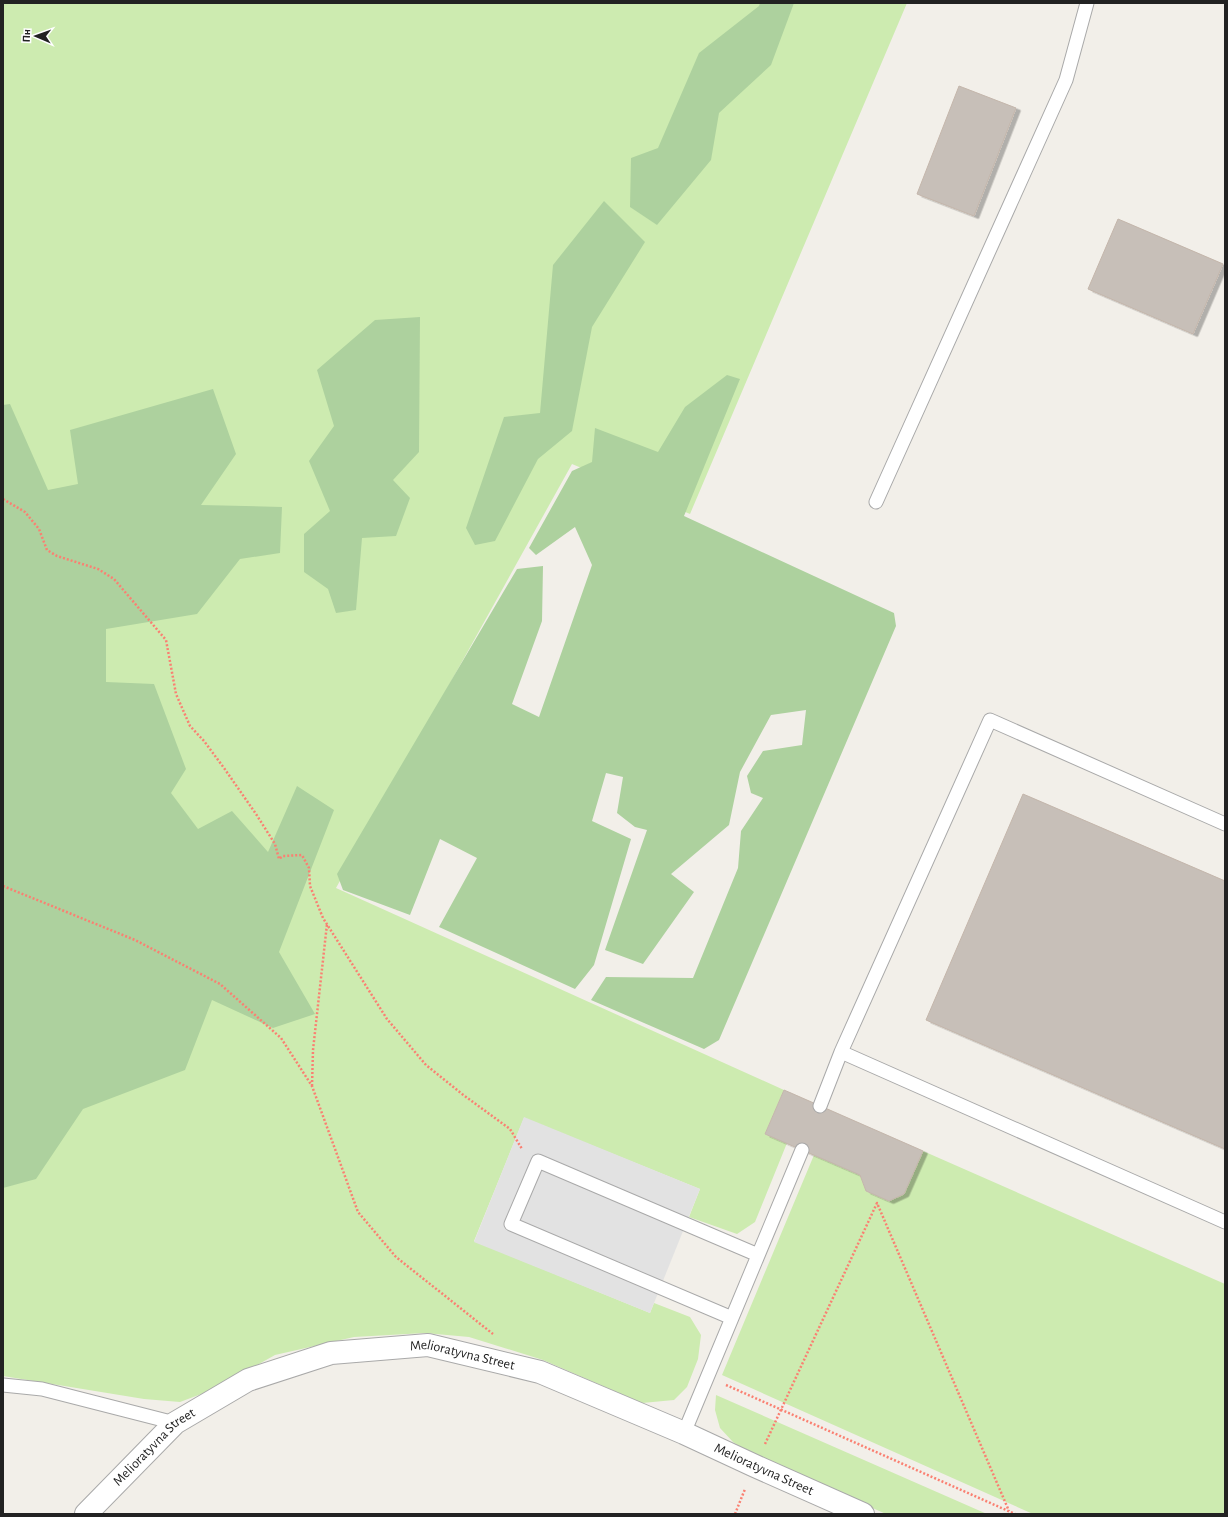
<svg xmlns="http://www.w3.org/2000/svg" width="1228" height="1517" viewBox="0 0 1228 1517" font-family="'Alegreya Sans',sans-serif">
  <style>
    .grass { fill: #cdebb0 }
    .forest { fill: #add19e }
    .parking { fill: #e2e2e2 }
    .building { fill: #c7bfb8; stroke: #c4b6ab; filter: url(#shadow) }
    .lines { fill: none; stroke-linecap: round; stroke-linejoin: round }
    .lane-casing { stroke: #a9a9a9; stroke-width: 15 }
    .street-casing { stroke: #a9a9a9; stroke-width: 24 }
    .path { stroke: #fa8072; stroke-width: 2.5; stroke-dasharray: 2 2; stroke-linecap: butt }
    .lane { stroke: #fff; stroke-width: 13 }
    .street { stroke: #fff; stroke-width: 22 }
    .labels { text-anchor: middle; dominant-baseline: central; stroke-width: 3.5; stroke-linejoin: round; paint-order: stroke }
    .street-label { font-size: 14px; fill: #222; stroke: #fff }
  </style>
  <defs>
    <filter id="shadow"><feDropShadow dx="4.5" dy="2.5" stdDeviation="0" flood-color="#0004"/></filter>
  </defs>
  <rect width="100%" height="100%" fill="#f2efe9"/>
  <path class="grass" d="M3,3H907L690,514L572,464L336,888L784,1090L765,1134L787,1143L755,1222L737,1234L689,1217L700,1189L524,1118L474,1241L650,1313L654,1303L690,1317L701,1335L698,1359L687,1387L674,1400L642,1403L543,1360L469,1337L425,1333L354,1337L275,1355L212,1390L180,1402L144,1399L3,1376Z
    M923,1151L1225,1284V1514H1033L722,1375L814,1155L860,1175L866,1191L889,1201L904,1194Z
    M716,1395L987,1514H886L755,1456L733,1442L720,1428L715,1410Z"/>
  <path class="forest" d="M760,3H794L771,65L719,113L711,160L657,225L630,207L631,158L658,148L699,53L759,6Z
    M604,201L645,242L592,327L572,431L538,459L495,541L475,545L466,528L504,417L540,413L553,265Z
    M420,317L419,452L393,480L410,498L396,536L362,538L356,610L336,613L328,589L304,572V534L330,511L309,461L334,426L317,370L375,320Z
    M727,375L740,379L684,516L894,613L896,626L719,1040L704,1049L591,1000L606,977L693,978L738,868L741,831L763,798L751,793L747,776L763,751L802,745L806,710L771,715L740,772L729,825L671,874L694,892L643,964L605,950L647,830L635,827L617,813L623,777L606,773L592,821L631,839L594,965L575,989L439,927L477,858L440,839L410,915L343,890L337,874L517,569L543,566L542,621L512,704L539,717L592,565L575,527L536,555L529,548L572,471L592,462L595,428L658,452L685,407Z
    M213,389L236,454L201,505L282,507L280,553L240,559L197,614L106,629V682L154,684L186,769L171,793L198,829L232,811L268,852L297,786L334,810L279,952L315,1014L273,1028L212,1000L185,1070L83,1109L36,1179L3,1188V405L10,404L48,490L78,484L70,430Z"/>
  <path class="parking" d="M524,1117L700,1189L650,1313L474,1242Z"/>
  <path class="building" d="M959,86L1016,108L974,216L917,194Z
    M1118,219L1223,264L1193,334L1088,289Z
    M1023,794L1225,881V1149L926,1020Z
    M784,1090L923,1151L904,1194L889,1201L866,1191L860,1175L765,1134Z"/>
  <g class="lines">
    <g class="lane-casing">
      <path id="lane" d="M876,502L1066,80L1087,3
        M841,1052L990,720L1225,824
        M820,1106L841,1052L1225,1222
        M732,1318L511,1224L538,1161L758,1255
        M3,1385L42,1389L175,1423
        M684,1433L802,1150"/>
    </g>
    <g class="street-casing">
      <g id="street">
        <path id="s1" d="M86,1514L175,1423L248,1380L331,1353L428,1345L540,1372L684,1433L755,1466L863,1514"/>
      </g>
    </g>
    <path class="path" d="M3,499L25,512L39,529L47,550L57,556L98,569L114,579L166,640L176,694L190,726L204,741L224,768L256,814L275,844L279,859L283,856L302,855L309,868L310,886L323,918L387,1019L426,1065L462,1094L510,1129L522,1149
      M3,886L135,940L220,984L281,1038L312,1086L358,1212L396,1257L493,1334
      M312,1086L313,1050L327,924
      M726,1385L1015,1514
      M765,1444L877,1203L1009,1511
      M735,1514L745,1489"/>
    <use href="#lane" class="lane"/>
    <use href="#street" class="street"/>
  </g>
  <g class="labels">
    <g class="street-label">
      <text stroke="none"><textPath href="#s1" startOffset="432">Melioratyvna Street</textPath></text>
      <text stroke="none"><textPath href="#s1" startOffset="96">Melioratyvna Street</textPath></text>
      <text stroke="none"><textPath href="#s1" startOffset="756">Melioratyvna Street</textPath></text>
    </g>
  </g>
  <rect width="1228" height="1517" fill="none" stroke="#222222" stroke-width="8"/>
  <g transform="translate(36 36) rotate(272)" stroke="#ffffff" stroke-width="3" paint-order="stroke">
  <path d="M0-3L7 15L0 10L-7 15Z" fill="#222222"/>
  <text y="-6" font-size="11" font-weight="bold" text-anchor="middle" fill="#222222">Пн</text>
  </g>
</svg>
